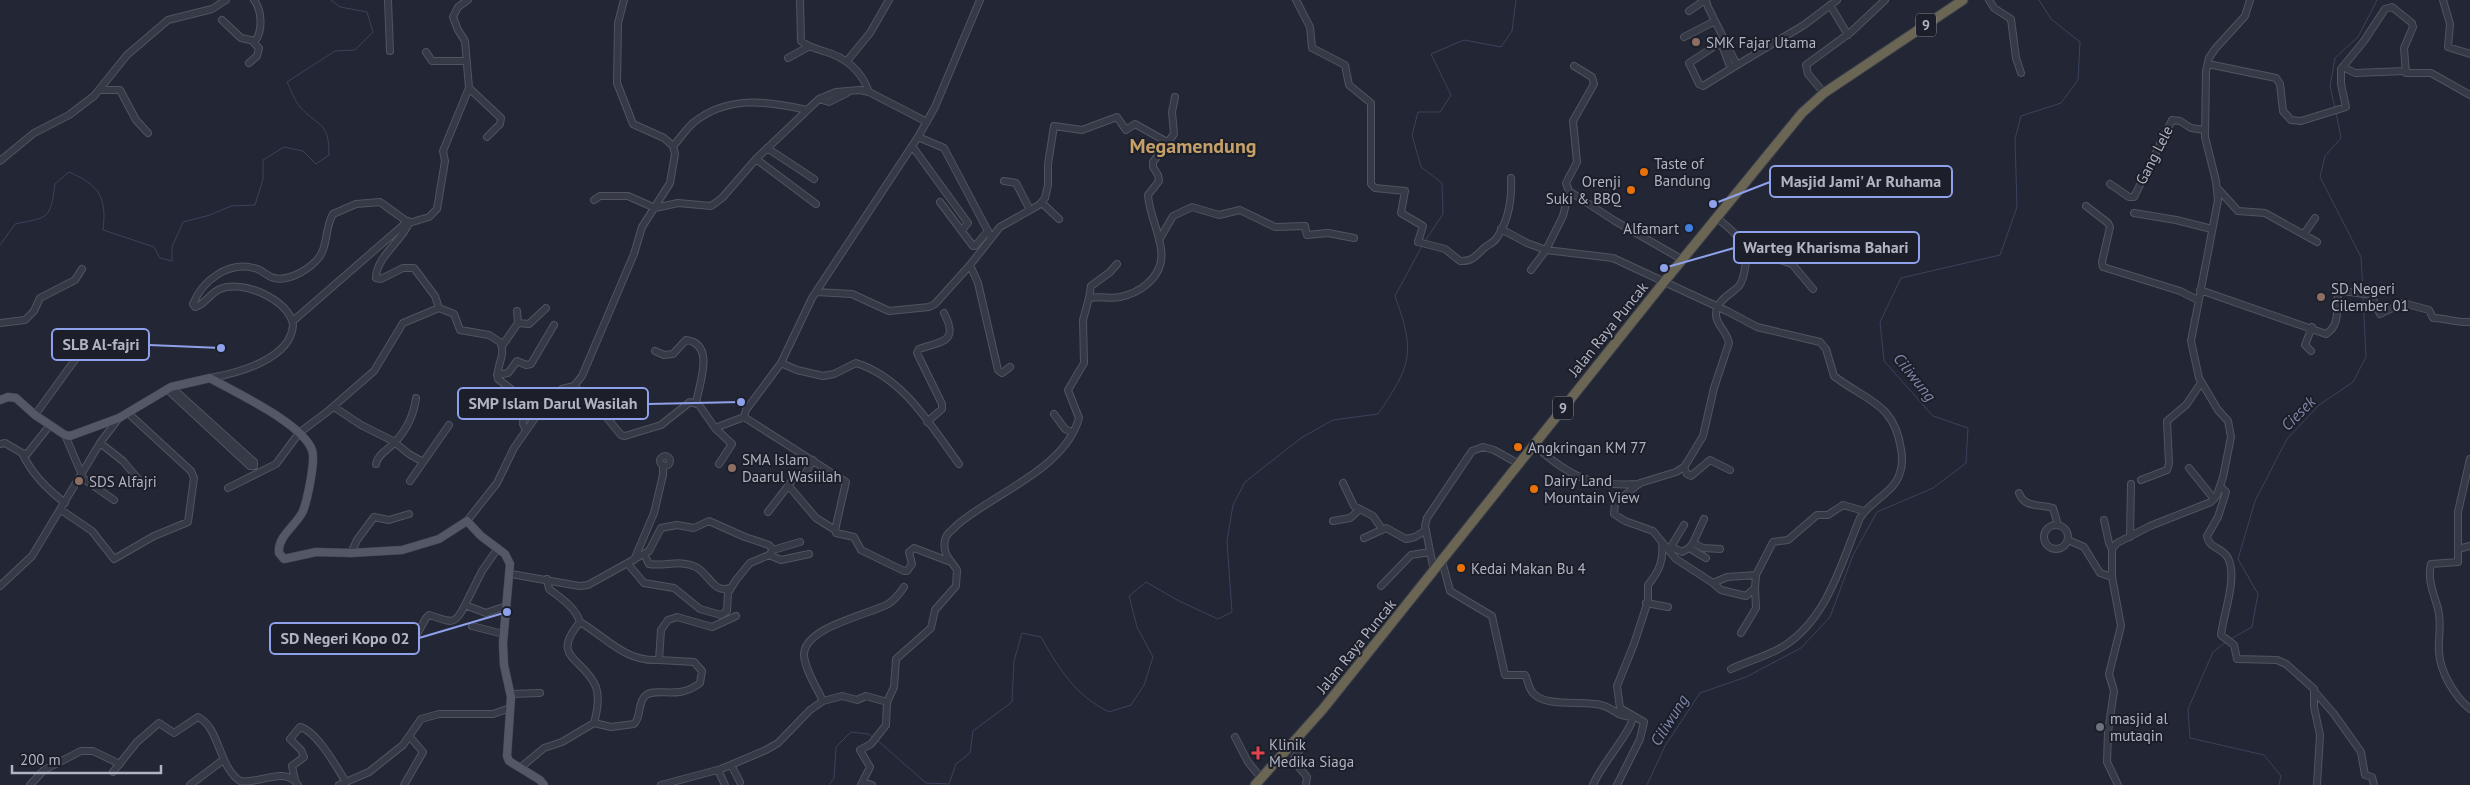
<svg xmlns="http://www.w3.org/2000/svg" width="2470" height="785" viewBox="0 0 2470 785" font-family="'PT Sans',sans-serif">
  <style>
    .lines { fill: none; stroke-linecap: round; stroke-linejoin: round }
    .stream { stroke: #3a435c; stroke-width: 1 }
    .minor-casing { stroke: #515460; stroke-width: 8 }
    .major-casing { stroke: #3f434f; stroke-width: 9 }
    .highway-casing { stroke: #3e414d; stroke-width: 11 }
    .minor { stroke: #363a46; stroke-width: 6 }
    .major { stroke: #545866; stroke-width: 8 }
    .highway { stroke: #6b6654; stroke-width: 9 }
    .education-dot { fill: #8d6e63; stroke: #1c1f2a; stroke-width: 2 }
    .food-dot { fill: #e8710a; stroke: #1c1f2a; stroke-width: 2 }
    .shop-dot { fill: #3f7fe0; stroke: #1c1f2a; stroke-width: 2 }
    .worship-dot { fill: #6b7280; stroke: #1c1f2a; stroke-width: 2 }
    .health-dot { fill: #e0444e; stroke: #1c1f2a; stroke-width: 2 }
    .labels { text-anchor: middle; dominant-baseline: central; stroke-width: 4; stroke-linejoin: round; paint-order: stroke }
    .shield { fill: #1c1f2a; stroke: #848794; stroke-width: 1 }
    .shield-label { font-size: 14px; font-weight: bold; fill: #b1b4c2 }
    .poi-label { font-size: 15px; fill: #b1b4c2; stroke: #1c1f2a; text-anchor: start }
    .street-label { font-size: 15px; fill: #b1b4c2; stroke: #1c1f2a }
    .water-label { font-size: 16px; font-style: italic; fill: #7c87a7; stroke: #1c1f2a }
    .district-label { font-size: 20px; font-weight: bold; fill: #c5a169; stroke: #1c1f2a }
    .leader { fill: none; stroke: #8ea1ea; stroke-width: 2 }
    .callout-dot { fill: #8ea1ea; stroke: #1c1f2a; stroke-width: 2 }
    .callout { fill: #1c1f2a; stroke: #8ea1ea; stroke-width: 2 }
    .callout-label { font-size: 16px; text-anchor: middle; font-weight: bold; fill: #b1b4c2 }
  </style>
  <rect width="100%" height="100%" fill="#232735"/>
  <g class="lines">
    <path class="stream" d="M2335,108L2330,86L2335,58L2358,37L2377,0
      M2336,112L2341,138L2325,156L2320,177L2361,257L2363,291
      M1425,241L1443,214L1442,183L1421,167L1412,135L1418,112H1440L1451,95L1431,54L1464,40L1501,47L1512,31L1516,0
      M0,245L15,224C49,217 50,220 55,184L69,172C99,185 107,197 103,230L154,247L160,258L172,261V247L183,222L210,215L231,206L255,205L263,179V160L284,147L303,151L316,164L329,155C329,122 320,128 300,107C295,101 291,90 287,82L335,51L355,50L373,32L367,12L340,7L331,0
      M2231,639L2252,627L2258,594L2238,559L2255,501L2287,439L2319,405L2353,382L2366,357L2363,297
      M2226,642L2213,652L2188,709L2190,738L2264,755L2281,776L2279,785
      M877,740L926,783L949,784L956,764L970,753L973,731L1012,702L1014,661L1022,633L1041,637C1059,669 1075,695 1109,712L1131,705L1144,685L1153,657L1137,627L1129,596L1146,582L1179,601L1218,619L1232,612L1227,541L1233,505L1245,482L1301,438L1333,420L1378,414C1411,365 1416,354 1395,296L1422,246
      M829,785L834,778L836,747L851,732L868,734L874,738
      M1647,785L1665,746L1700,693L1746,677L1801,648L1830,617L1853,555L1877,512L1933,488L1966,463L1968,428L1933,416L1884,361L1880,322L1901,278L2000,255L2017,207L2015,139L2021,116L2061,103L2078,80L2080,42L2051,19L2039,0"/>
    <g class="minor-casing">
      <path id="minor" d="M388,0L390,51
        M800,0L801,41C808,47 815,48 823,51C846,57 861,70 869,92
        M1296,0L1310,27L1312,48L1345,65L1349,85L1371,103V184L1375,188L1405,191L1401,213L1423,226L1418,242L1445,249L1460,261C1471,262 1476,256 1483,249C1487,245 1493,243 1496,239C1508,222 1512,199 1511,178
        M1706,0L1708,7L1737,65L1804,25L1837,0
        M1989,0L1994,8L2011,19L2016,58L2021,73
        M2443,0L2450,24L2448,47L2470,54
        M1830,5L1848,35
        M1689,11L1705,0
        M222,20L241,38L255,41C263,31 262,10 254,0
        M1684,37L1715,21
        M426,52L432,61H467
        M788,58L808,47
        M847,61L870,33L889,0
        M249,63L257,56L259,48L253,42
        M2208,64L2276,78L2280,84L2283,111L2291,120L2301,121L2346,107L2341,84V69L2364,41L2385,9L2392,7L2412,23L2413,27L2404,48L2406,73H2431L2470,95
        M1574,66L1592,77L1594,84L1573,121L1577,162L1566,183L1569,191L1615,221L1683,260
        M2343,67L2355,73L2405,71
        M1731,69L1723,48L1718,44L1689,63L1699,84L1703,86L1737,65
        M469,88L501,118L500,124L487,137
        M101,90H120L136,120L148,133
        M1824,93L1808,74L1806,65L1851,32L1885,0
        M819,99L829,102L847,93
        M918,137L944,148L991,237
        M673,146C680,139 685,130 693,123C727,95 767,101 807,110
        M912,146L968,223L962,230
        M767,148L814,179
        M756,159L816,204
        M0,161L34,133L69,115L94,96L127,55L168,20L212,9L226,0
        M1004,181L1016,183L1030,210
        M2110,184L2129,197H2134L2172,120L2180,121L2191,128L2204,130
        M2219,190L2238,211L2265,213L2317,242
        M594,200L600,196H628L655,208L678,203L711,206L722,198L756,159L819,99L836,92L860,90L869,92L927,122
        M940,202L973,246H975L988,231
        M1042,203L1059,219
        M2086,206L2108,223L2110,227L2102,262L2103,267L2180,291L2198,300
        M2134,213L2176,220L2212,229
        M1717,218C1735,233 1750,243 1745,268C1744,275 1743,281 1739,286C1732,293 1720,299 1717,308C1712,323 1727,330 1729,343L1714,388L1703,436L1688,461L1684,467L1676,472L1640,483L1615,503L1614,514L1625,521L1653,531L1676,559L1713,583L1727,577L1756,575L1773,542L1788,540L1817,515H1828L1843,505L1864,511
        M409,223C402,241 376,257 376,278L381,279L403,268H414L435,296L439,308L454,314L460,330L489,335L500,342C507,356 495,366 498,379L525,400L523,424L526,430
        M409,223L429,217L437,209L445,161L443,151L469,88L465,41L458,30L453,17L458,7L468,0
        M1501,229L1527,243L1546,250L1563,216L1569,191
        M2304,234L2315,218
        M1159,240L1173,216L1192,207L1219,215L1240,210L1275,227L1305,226L1307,235L1328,233L1354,238
        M1745,246L1754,247L1766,255L1792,264L1813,289
        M970,265L978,283L998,370L1002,373L1010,367
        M1531,270L1546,250L1613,258L1729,312L1757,327L1820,342L1826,349L1834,376C1866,401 1894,402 1901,449C1903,460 1902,473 1895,483C1886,496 1869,503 1860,518C1841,563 1828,618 1784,646C1768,656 1748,661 1731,669
        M2200,290L2326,334C2341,325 2336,307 2338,293L2343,291L2371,295L2380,314L2403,303L2429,310L2433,318C2446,318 2457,323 2470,322
        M816,292L852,294L889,311L929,307L935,304L970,265L1000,227L1039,205L1045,198L1048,185V164L1054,126L1082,130L1117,117L1126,130L1135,124L1169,143
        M1089,298L1091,286L1110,272L1117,264
        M293,321L408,221
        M0,323L25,320L34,311L40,298L75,280L82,269
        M518,323L529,324L546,308
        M502,346L518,323L517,311
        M655,351L664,355L673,354L686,340C716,344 699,384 696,403
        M2311,351L2305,345L2312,327
        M781,363L797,370L823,376L834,374L856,363C904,378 931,426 959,464
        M497,375L508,373L517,361L526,365L531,364L554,325
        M210,378C238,373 291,359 293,325C290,300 242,279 220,289C210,293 205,305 195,307L193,304C202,281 228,261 254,268C260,269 265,274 271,277C286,283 306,271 316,261C329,248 324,229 333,214L356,204L380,202L409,223
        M574,386L603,413L621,435L625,436L661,425L690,402L699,405L715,428L744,417L746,410L781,363L812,298L918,137L935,107L980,0
        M167,389L250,466H254V462L171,387
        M334,407L361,425L393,441L409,454L423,462
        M1054,414L1065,429L1073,433
        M35,415L77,357
        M744,417L846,482L835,530
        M927,422L942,409V404L917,353L919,349C943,341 959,342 944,313
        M715,428L732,444L719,464
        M65,435L82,475
        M100,443L123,461L139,480
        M0,444L5,443L22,453L27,454L50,425
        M1534,445C1570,477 1590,487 1639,484
        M22,453C32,474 46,488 65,503
        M660 461a5 5 0 1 1 10 0a5 5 0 1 1-10 0Z
        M2470,459L2458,512V562L2431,564C2427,580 2434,594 2438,609C2442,623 2438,638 2439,652C2440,672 2455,697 2470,709
        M376,464C378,453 390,449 396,441C407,429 414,413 416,398
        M1684,467L1687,474L1691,476L1710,460L1730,470
        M2189,468L2214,499
        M81,477L114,500
        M2141,480L2167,470L2169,464L2167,421L2186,405L2201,383
        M410,481L449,425
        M1343,483L1354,506L1373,516L1382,529
        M788,485L816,518L835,530L836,533L854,537L861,550L904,571H907L912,564L909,552L914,548L948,561
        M2220,486L2226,492L2218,517L2207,536C2209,549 2222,547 2228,558C2238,578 2223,615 2221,635L2234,645L2237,659L2277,660L2286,664L2314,689V707L2320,735L2317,785
        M228,488L276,464L299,433L327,412L374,371L403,323L439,308
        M2019,493C2024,508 2040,504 2053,508L2058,525
        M61,510L92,531L114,559L154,536L188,522L194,478L191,471L128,413
        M768,512L794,478L804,476L813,460
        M2104,520L2109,543L2112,549
        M467,521L497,483L514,448L546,402L562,389L574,386L582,376L634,254L642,227L670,183L675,154L673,146L664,138L633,124L617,83L618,23L624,0
        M1333,521L1350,518L1359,510
        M2044 537a12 12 0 1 1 24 0a12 12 0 1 1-24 0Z
        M2130,537L2131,484
        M1364,538L1386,528L1406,539L1415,537L1426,530
        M2068,540L2084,547L2100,573L2112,577
        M1693,543L1704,519
        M1672,547L1682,552L1689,548L1706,558
        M1689,548L1693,543L1703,548L1720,549
        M2458,549L2470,546
        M773,550L800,542
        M1669,550L1684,525
        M351,553L357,540L374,517L389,520L409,514
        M644,554L649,564C664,567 680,559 696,567C709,574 714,594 730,588
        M769,555L781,560L809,554
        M634,560L654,513L663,475V465
        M1442,561L1450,591L1492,616L1505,675H1525C1528,680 1528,687 1533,693C1546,708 1583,700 1601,705C1615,708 1614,716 1633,717C1632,731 1600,766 1593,785
        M1434,571L1425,526L1427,518L1472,451L1483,447L1494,450L1519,464
        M511,574L579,586L588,585L649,551L661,528L677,525L694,528L709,521L745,537L769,545L773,550L769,555L750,563L736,580L728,593L727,611L721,615L700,609L674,588L644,583L628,564
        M1713,583L1721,590L1746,596L1755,588L1756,575
        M0,586L32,556L100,443L119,418
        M1381,586L1411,555L1430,552
        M1646,603L1668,607
        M465,605L482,571L498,548
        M580,622C607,638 625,662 659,660
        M472,626L503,634
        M1741,633L1756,608L1755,588
        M417,634L426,618L429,615C450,621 454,628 465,605L486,613L506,606
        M2315,692L2334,714L2361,752L2365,775L2372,777L2374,785
        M511,694L540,693
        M823,701C817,688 805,670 804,655C804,627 868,615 888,604C895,600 900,593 904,587
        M594,723L611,727L634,724C642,716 637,704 645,696C655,686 678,701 700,683L702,671L694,662L659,660L661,630L668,620L677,617L712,627L736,616
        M1235,737L1248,762L1261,778
        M1296,741L1301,748L1293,760L1307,777L1306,785
        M731,765L740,782
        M520,768L544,748L562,742L594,723C597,712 600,698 596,687C584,657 549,659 580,622C575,607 562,599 549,589L547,579
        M718,770L725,785
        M113,772L137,742L159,723L174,733L198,717C220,728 218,766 240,781C257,785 286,765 298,785
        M295,780L292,766L304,757L301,750L290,739L300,727C317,731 337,768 346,782
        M863,782L872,785
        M30,785L44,770L81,751H93L120,764
        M190,785L223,760
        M339,785L369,772L403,745L421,719L439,714H493L510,708
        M404,785L423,752L410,737
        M661,785L721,769L766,750L778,743L810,710L823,701L842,696L857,700L866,696L887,702
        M861,785L870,767L860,750L871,744L886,725L887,702L894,687L896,659L931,628L935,610L956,586L957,570C951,560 942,555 945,540C946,533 953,530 957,525C994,493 1065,469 1079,418L1068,390L1084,363L1083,320L1089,298C1100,296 1110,299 1120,297C1130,295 1139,291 1147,284C1178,258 1150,227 1148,195L1159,181L1158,175L1153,167V162L1174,134L1172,112L1175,97
        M1617,785L1640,739L1644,722L1620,708L1617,686L1634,644L1648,601V585C1659,571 1664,561 1662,543
        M2118,785L2107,762L2108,732L2114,691L2109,674L2121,626L2112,577V549L2117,543L2150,526L2211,502L2217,495L2223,477L2231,437L2228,421L2218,410L2199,378L2191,341L2218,200L2216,181L2205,137L2206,71L2209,58L2215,49L2245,16L2250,0"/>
    </g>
    <g class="major-casing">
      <path id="major" d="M0,400L8,397L16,398L35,415L65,435L70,436L119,418L171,387L210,378C236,393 302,423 312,450C316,460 307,501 303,511C297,525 277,536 279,553L284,559L316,552L351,553L402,550L439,539L467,521L481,536L505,554L510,564L503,643L504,665L511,697L507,756L509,761L540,780L544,785"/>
    </g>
    <g class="highway-casing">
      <path id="highway" d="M1255,785L1323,709L1664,282L1802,113L1824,93L1963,0"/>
    </g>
    <use href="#minor" class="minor"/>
    <use href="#major" class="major"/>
    <use href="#highway" class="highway"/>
  </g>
  <g class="education-dot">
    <circle cx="1696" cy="42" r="5"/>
    <circle cx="2321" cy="297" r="5"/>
    <circle cx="732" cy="468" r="5"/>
    <circle cx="79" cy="481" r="5"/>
  </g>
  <g class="food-dot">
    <circle cx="1644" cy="172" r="5"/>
    <circle cx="1631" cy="190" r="5"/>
    <circle cx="1518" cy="447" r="5"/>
    <circle cx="1534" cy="489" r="5"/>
    <circle cx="1461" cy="568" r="5"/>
  </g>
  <circle class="shop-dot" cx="1689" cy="228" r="5"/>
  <circle class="worship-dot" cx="2100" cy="727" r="5"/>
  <path class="health-dot" d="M1255.5 745.5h5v5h5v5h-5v5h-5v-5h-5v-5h5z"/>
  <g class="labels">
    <g class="shield">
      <rect x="1916" y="13.5" width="20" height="23" rx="4"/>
      <rect x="1553" y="396.5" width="20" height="23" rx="4"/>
    </g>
    <g class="shield-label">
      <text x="1926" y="25">9</text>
      <text x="1563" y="408">9</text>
    </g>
    <g class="poi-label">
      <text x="1706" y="42">SMK Fajar Utama</text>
      <text x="1654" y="163">Taste of<tspan x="1654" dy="17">Bandung</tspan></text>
      <text x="1621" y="181" text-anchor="end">Orenji<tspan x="1621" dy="17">Suki &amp; BBQ</tspan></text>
      <text x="1679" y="228" text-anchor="end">Alfamart</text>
      <text x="2331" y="288">SD Negeri<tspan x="2331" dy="17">Cilember 01</tspan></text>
      <text x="1528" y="447">Angkringan KM 77</text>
      <text x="742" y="459">SMA Islam<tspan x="742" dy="17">Daarul Wasiilah</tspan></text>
      <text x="1544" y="480">Dairy Land<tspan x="1544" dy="17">Mountain View</tspan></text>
      <text x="89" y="481">SDS Alfajri</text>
      <text x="1471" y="568">Kedai Makan Bu 4</text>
      <text x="2110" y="718">masjid al<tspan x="2110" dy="17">mutaqin</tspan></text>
      <text x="1269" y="744">Klinik<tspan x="1269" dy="17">Medika Siaga</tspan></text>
    </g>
    <g class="street-label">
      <text transform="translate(2154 155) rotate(-63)">Gang Lele</text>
      <text transform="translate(1608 329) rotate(-51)">Jalan Raya Puncak</text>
      <text transform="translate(1356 646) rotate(-51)">Jalan Raya Puncak</text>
    </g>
    <g class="water-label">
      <text transform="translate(1915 377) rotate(51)">Ciliwung</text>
      <text transform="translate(2298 413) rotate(-45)">Ciesek</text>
      <text transform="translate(1669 720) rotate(-58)">Ciliwung</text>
    </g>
    <g class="district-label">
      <text x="1193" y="146">Megamendung</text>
    </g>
  </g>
  <path class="leader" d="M1713 204L1770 182M1664 268L1734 248M221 348L149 345M741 402L648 404M507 612L419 638"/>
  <g class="callout-dot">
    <circle cx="1713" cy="204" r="5"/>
    <circle cx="1664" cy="268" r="5"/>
    <circle cx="221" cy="348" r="5"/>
    <circle cx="741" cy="402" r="5"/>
    <circle cx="507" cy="612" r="5"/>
  </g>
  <g class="callout">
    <rect x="1770" y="166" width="182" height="31" rx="5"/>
    <rect x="1734" y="232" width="185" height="31" rx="5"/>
    <rect x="52" y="329" width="97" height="31" rx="5"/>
    <rect x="458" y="388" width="190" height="31" rx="5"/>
    <rect x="270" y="623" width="149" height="31" rx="5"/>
  </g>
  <g class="callout-label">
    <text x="1861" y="187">Masjid Jami' Ar Ruhama</text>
    <text x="1826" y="253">Warteg Kharisma Bahari</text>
    <text x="101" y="350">SLB Al-fajri</text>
    <text x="553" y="409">SMP Islam Darul Wasilah</text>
    <text x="345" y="644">SD Negeri Kopo 02</text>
  </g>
  <path d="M12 765v8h149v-8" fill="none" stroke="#b1b4c2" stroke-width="2.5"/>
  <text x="20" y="765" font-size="15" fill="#b1b4c2" stroke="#1c1f2a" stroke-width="4" paint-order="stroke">200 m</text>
</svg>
